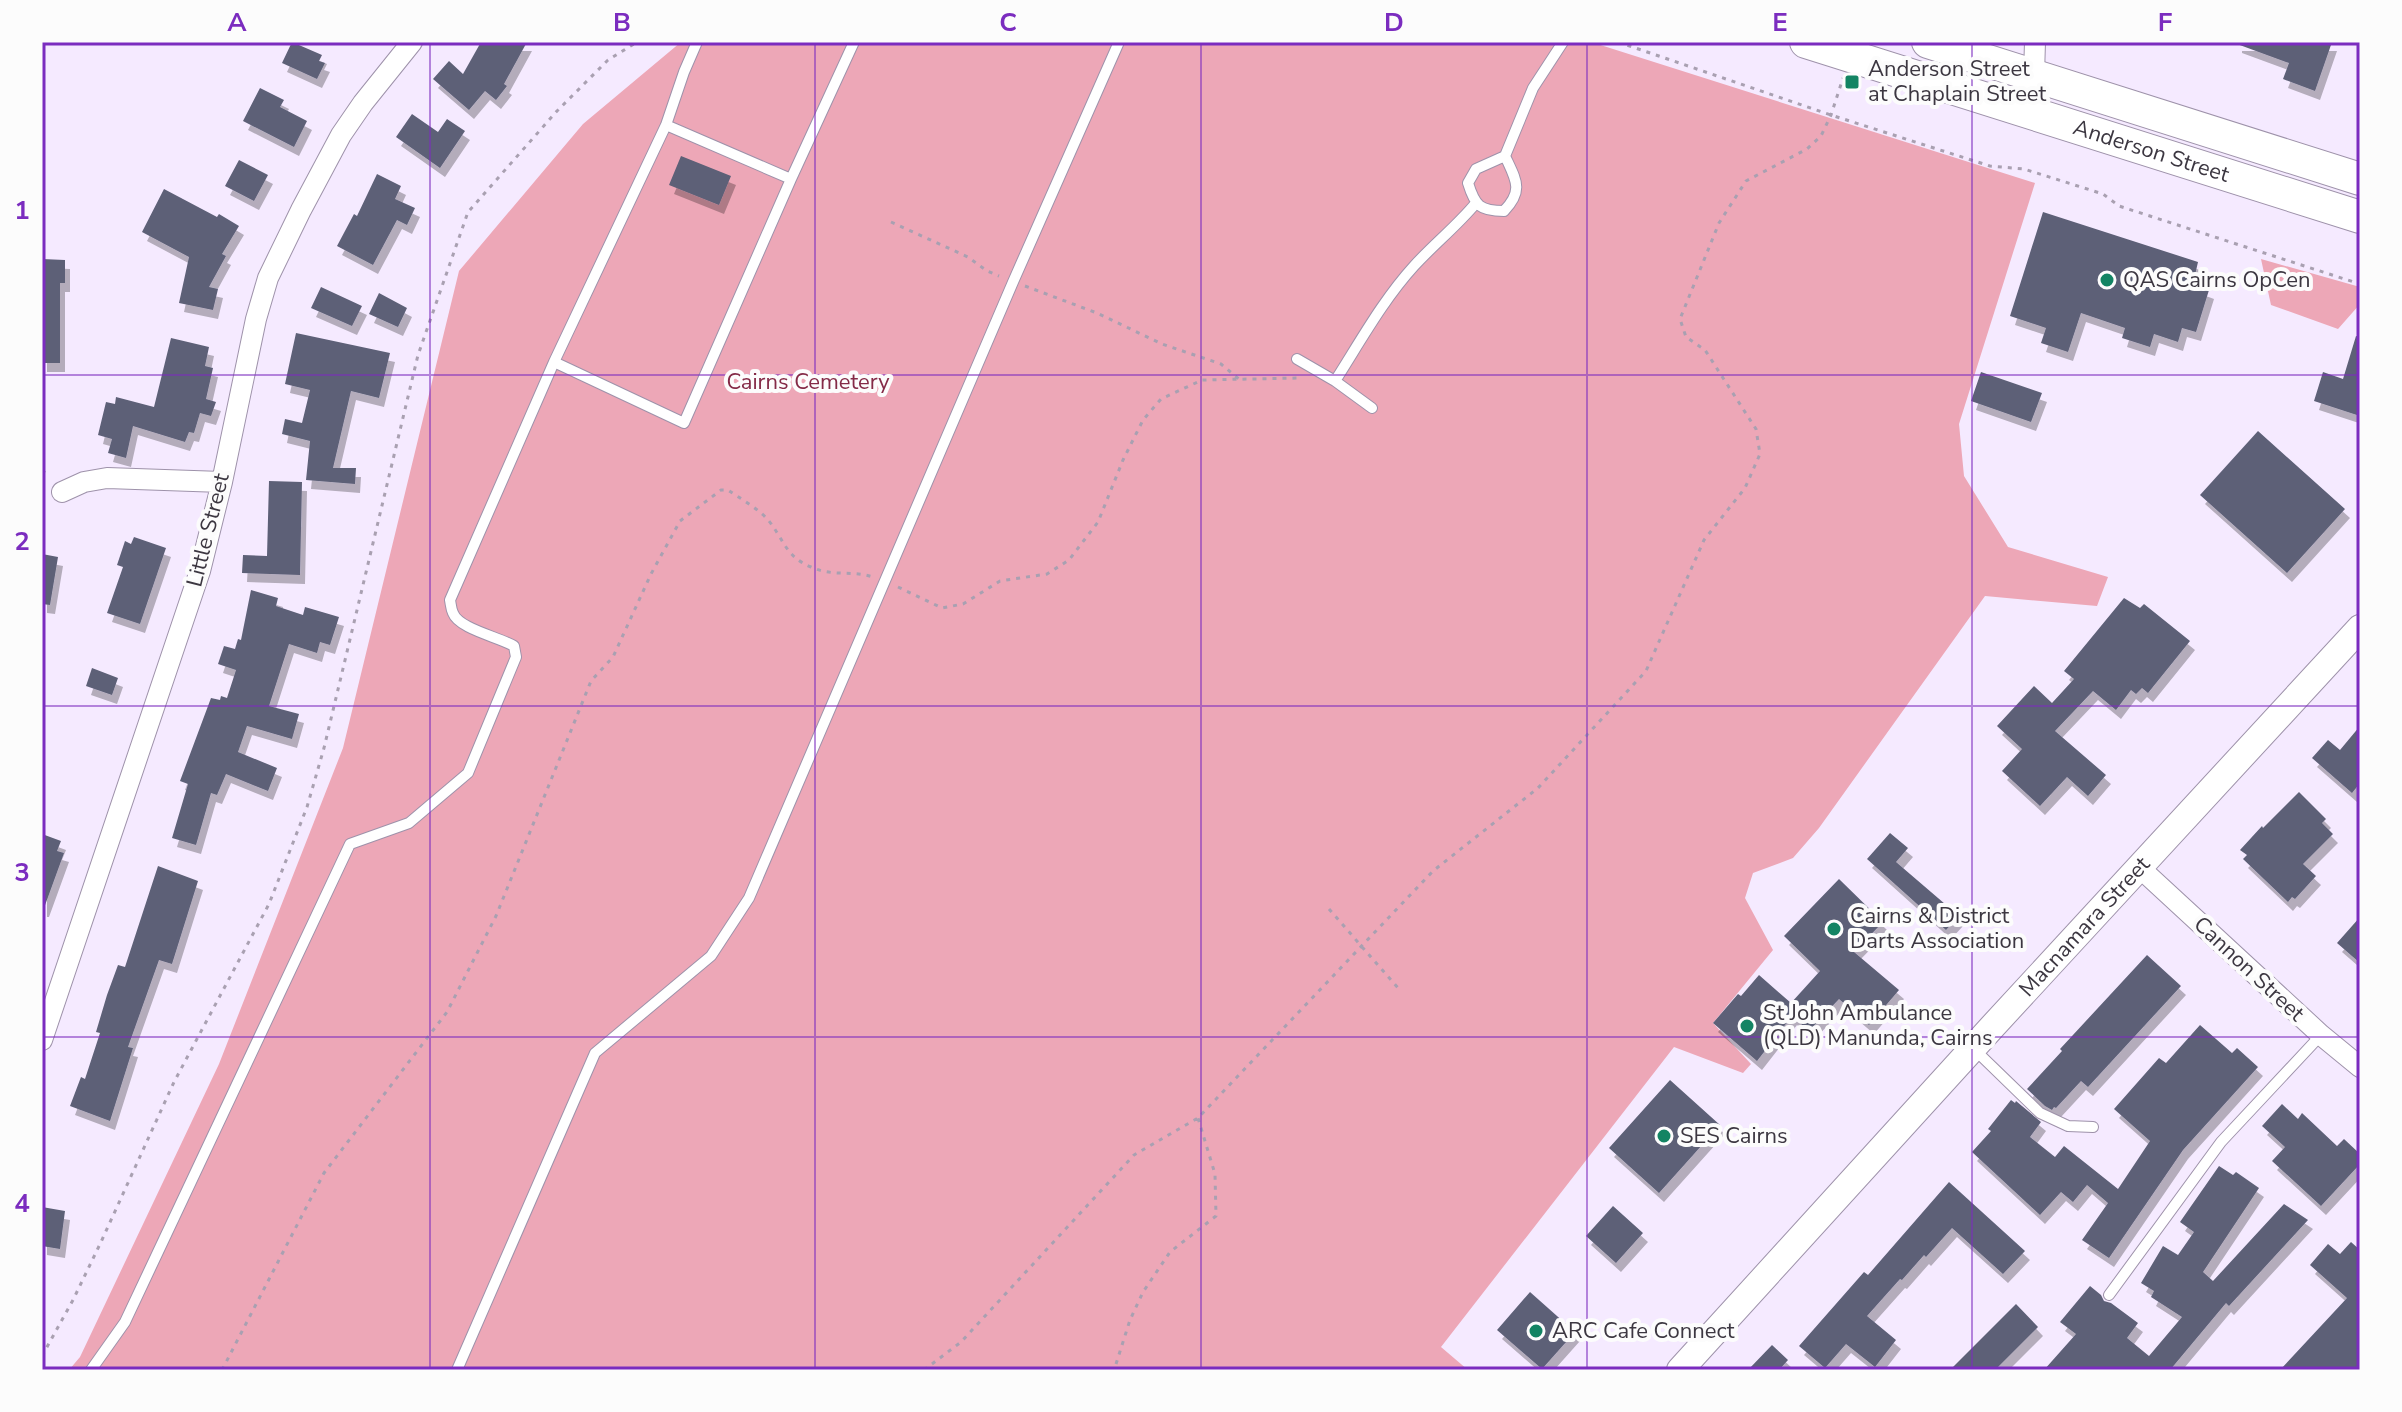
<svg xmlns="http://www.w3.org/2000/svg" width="2402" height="1412" viewBox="0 0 2402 1412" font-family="'Nunito Sans',sans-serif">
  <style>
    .green { fill: #eda7b7 }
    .building { fill: #5d6077; filter: url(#shadow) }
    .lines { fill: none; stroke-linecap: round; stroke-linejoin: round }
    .service-casing { stroke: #9e92aa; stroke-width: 12 }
    .minor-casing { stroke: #9e92aa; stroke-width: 22 }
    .tertiary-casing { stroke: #9e92aa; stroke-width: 28 }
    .primary-casing { stroke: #9e92aa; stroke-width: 34 }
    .path { stroke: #a9a0b1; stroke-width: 3; stroke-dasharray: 4 6; stroke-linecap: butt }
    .service { stroke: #fff; stroke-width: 10 }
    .minor { stroke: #fff; stroke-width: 20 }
    .tertiary { stroke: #fff; stroke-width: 26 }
    .primary { stroke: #fff; stroke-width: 32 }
    .grid { fill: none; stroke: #7b2cbf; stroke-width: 2; stroke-opacity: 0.55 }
    .poi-dot { fill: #138463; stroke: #fcfcfc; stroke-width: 3 }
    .labels { text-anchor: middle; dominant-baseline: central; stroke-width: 8; stroke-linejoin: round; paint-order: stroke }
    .poi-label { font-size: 22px; fill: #3c3741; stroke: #fcfcfc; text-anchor: start }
    .street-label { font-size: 22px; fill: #3c3741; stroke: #fcfcfc }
    .park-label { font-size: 22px; fill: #842a47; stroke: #fcfcfc }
    .neatline { fill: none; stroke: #7b2cbf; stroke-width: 3 }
    .grid-label { font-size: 26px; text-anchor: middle; font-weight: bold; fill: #7b2cbf }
  </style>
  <defs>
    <filter id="shadow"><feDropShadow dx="5" dy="9" stdDeviation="0" flood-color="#0004"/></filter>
  </defs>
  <rect width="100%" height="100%" fill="#f5eaff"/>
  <path class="green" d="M681,42H1591L2035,183L1959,424L1964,476L2008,547L2108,577L2097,606L1985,596L1819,828L1793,858L1753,873L1745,898L1773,950L1713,1023L1751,1064L1743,1073L1674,1047L1441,1347L1468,1370H69L80,1357L219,1064L343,748L459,271L583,124Z
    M2261,259L2360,287V304L2338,329L2271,305Z"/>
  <path class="building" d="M292,42L322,55L319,61L325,63L317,79L282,63Z
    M481,42H527L504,84L507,86L496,100L485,91L469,110L433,79L449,61L463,74Z
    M2237,42H2332L2315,91L2283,79L2289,63L2237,44Z
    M260,88L284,100L280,107L307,121L294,147L243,121Z
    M412,114L438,132L447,119L465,131L440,168L396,137Z
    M681,156L731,176L719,205L669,185Z
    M239,160L268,175L254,201L225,186Z
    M377,174L401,186L395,199L415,208L407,225L397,220L373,265L337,246L354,214L357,216Z
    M164,189L217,217L219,214L239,226L222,254L226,256L209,287L218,289L213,310L179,303L189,257L142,232Z
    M2043,212L2198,262L2193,284L2209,290L2196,332L2182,328L2178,342L2154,334L2150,347L2122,338L2125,328L2081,313L2068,352L2041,343L2046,328L2010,316Z
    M42,259L65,260V283H60V363H42Z
    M321,287L362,306L352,326L311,308Z
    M379,293L407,308L398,327L369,314Z
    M296,333L390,353L379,398L351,391L333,468H356L355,484L306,480L310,441L282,434L285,419L302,423L310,390L285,384Z
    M2356,336L2360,337V416L2314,401L2323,372L2343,379Z
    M171,338L209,347L205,366L213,368L206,399L216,402L211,416L200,413L194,433L189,432L185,442L133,426L126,458L108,453L112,439L98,435L106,402L115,404L116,397L154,407Z
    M1981,372L2042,393L2031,422L1971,401Z
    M2258,431L2345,509L2287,573L2200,495Z
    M269,481L302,482L300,575L242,573L243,555L267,556Z
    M134,537L166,548L140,624L107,613L123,567L117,565L125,541L131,544Z
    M42,554L58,557L50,605L42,604Z
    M251,590L278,598L276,606L303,615L305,607L339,617L330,645L320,642L317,653L289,644L269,706L299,714L292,739L247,726L238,752L277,768L268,791L226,774L217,795L211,793L196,845L172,838L188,784L180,781L211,698L220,700L221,696L227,698L236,670L218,664L224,646L235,649L238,639L241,640Z
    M2124,598L2140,608L2144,604L2190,641L2148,693L2142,688L2136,694L2131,690L2116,710L2093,691L2055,731L2106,775L2088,796L2067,777L2040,806L2002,771L2022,749L1997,726L2034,686L2052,703L2074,679L2064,671Z
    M92,668L118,678L112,695L86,686Z
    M2360,726V783L2352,793L2312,758L2328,740L2340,750Z
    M2299,792L2326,819L2322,823L2333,834L2303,864L2316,876L2295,899L2292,897L2288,902L2243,859L2247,855L2240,850L2262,826L2263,828Z
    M1890,833L1908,848L1896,862L1959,916L1946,930L1867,859Z
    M42,834L61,841L57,851L64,853L44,908H42Z
    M158,866L198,881L172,964L159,960L128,1047L133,1048L110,1121L70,1106L81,1077L85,1079L100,1033L96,1032L107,995L118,965L125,967Z
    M1839,879L1883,922L1854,952L1899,990L1869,1025L1839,999L1809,1031L1792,1016L1757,1061L1713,1023L1738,994L1741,996L1759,975L1791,1003L1820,971L1784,936Z
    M2360,917V963L2337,943Z
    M2147,955L2181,986L2088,1087L2081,1081L2056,1108L2054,1107L2052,1110L2045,1106L2027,1089L2062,1051L2060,1049Z
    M2200,1025L2232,1053L2237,1048L2258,1067L2183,1150L2109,1258L2082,1240L2108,1203L2087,1185L2073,1202L2061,1192L2040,1215L1972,1152L1991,1131L1988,1129L2011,1100L2015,1103L2016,1101L2041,1122L2030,1137L2055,1157L2064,1146L2118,1189L2150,1141L2114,1109L2159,1058L2166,1063Z
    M1670,1080L1720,1125L1659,1193L1609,1148Z
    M2282,1104L2298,1119L2302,1113L2337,1146L2344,1139L2360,1154V1164L2321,1206L2272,1161L2285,1147L2262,1126Z
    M2219,1166L2233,1175L2236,1172L2259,1188L2203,1272L2213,1281L2284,1204L2308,1220L2229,1306L2226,1303L2170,1370H2044L2076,1334L2060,1322L2090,1286L2101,1295L2104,1301L2111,1303L2138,1323L2127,1338L2149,1356L2182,1317L2151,1297L2154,1291L2141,1283L2163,1246L2178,1255L2194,1232L2180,1222Z
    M1949,1182L2025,1251L2003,1274L1952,1228L1926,1257L1924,1255L1902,1280L1900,1279L1867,1316L1896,1340L1875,1367L1846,1344L1825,1368L1799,1346L1864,1272L1868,1275Z
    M1613,1206L1643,1233L1616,1263L1586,1236Z
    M42,1207L65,1211L60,1249L42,1246Z
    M2351,1242L2360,1250V1370H2280L2347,1298L2310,1265L2328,1244L2340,1254Z
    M1530,1292L1575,1332L1542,1369L1497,1330Z
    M2016,1304L2038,1327L1995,1370H1950Z
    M1772,1345L1788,1360L1779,1370H1748Z"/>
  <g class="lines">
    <g class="service-casing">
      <path id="service" d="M666,125L684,72L697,42
        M1505,156C1516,180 1524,190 1504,211C1480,211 1475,206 1468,183L1476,169L1505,156L1533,88L1563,42
        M791,179L666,125L554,362L684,423L791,179L854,42
        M1297,359L1335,381
        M1372,408L1335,381C1360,342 1383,300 1414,266C1434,244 1457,226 1476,203
        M1974,1049L2040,1113L2068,1126L2093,1127
        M2109,1295L2221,1142L2321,1035
        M91,1370L125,1322L350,844L409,823L468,773L516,657L514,646C499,637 459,629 453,613C451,609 451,605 450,600L554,362
        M457,1370L595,1053L711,956L749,898L1013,282L1119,42"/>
    </g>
    <g class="minor-casing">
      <path id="minor" d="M2034,75L2035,42
        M62,492L84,482L107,478L222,482
        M2140,868L2321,1035L2360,1067
        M42,1040L200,571L222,482L256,319L268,278L301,210L341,135L363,103L412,42"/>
    </g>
    <g class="tertiary-casing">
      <g id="tertiary">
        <path id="s1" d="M1680,1370L1993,1026L2360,628"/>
      </g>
    </g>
    <g class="primary-casing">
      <g id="primary">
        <path id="s2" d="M1806,42L2360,217"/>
        <path d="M1928,42L2360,179"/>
      </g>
    </g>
    <path class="path" d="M1618,42L1831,115L1990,166L2024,169L2103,194L2119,206L2360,284
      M891,222L968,257L987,271L999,276
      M1025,286L1097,313L1162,344L1221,364L1240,380
      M42,470L49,477
      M898,587L942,608L963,604L1000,581L1047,574L1069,560L1098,522L1123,460L1143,420L1161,399L1202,380L1299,378
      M1329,909L1398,988
      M42,1356L73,1300L101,1242L174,1082L269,904L307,807L324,748L418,355L468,212L557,111L608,60L637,42
      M1116,1364L1130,1320L1143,1292L1170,1252L1216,1216L1215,1174L1198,1118
      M222,1370L324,1173L447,1012L496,916L591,681L613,657L651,574L680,521L721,490H728C741,499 759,509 769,521C784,540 786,557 811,567C832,577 852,570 873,577
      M924,1370L961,1342L1134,1155L1198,1118L1433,871L1538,788L1646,671L1704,540L1745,488L1760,454L1756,429L1705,350L1686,337L1680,319L1719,223L1746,181L1807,149L1821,136L1831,115L1843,78"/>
    <use href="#service" class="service"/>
    <use href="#minor" class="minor"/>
    <use href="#tertiary" class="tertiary"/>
    <use href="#primary" class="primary"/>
  </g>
  <path class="grid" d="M430,42V1370M815,42V1370M1201,42V1370M1587,42V1370M1972,42V1370M42,375H2360M42,706H2360M42,1037H2360"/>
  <g class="poi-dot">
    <rect x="1844" y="74" width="16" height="16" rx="4"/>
    <circle cx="2107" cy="280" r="8"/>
    <circle cx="1834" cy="929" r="8"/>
    <circle cx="1747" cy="1026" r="8"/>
    <circle cx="1664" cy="1136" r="8"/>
    <circle cx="1536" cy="1331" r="8"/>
  </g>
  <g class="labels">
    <g class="poi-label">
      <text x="1868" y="69">Anderson Street<tspan x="1868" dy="25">at Chaplain Street</tspan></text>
      <text x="2123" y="280">QAS Cairns OpCen</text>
      <text x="1850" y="916">Cairns &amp; District<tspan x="1850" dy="25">Darts Association</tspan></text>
      <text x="1763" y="1013">St John Ambulance<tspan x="1763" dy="25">(QLD) Manunda, Cairns</tspan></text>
      <text x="1680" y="1136">SES Cairns</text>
      <text x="1552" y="1331">ARC Cafe Connect</text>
    </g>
    <g class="street-label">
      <text stroke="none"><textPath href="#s2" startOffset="362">Anderson Street</textPath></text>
      <text transform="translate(208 530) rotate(-76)">Little Street</text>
      <text stroke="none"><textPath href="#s1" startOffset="600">Macnamara Street</textPath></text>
      <text transform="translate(2249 969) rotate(43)">Cannon Street</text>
    </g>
    <g class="park-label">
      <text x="808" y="382">Cairns Cemetery</text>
    </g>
  </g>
  <rect width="2402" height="1412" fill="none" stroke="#fcfcfc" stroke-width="88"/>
  <rect x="44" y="44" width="2314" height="1324" class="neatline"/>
  <g class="grid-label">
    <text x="237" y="31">A</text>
    <text x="622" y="31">B</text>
    <text x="1008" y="31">C</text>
    <text x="1394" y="31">D</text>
    <text x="1780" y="31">E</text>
    <text x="2165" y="31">F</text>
    <text x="22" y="219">1</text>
    <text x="22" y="550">2</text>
    <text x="22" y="881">3</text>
    <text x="22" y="1212">4</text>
  </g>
</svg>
